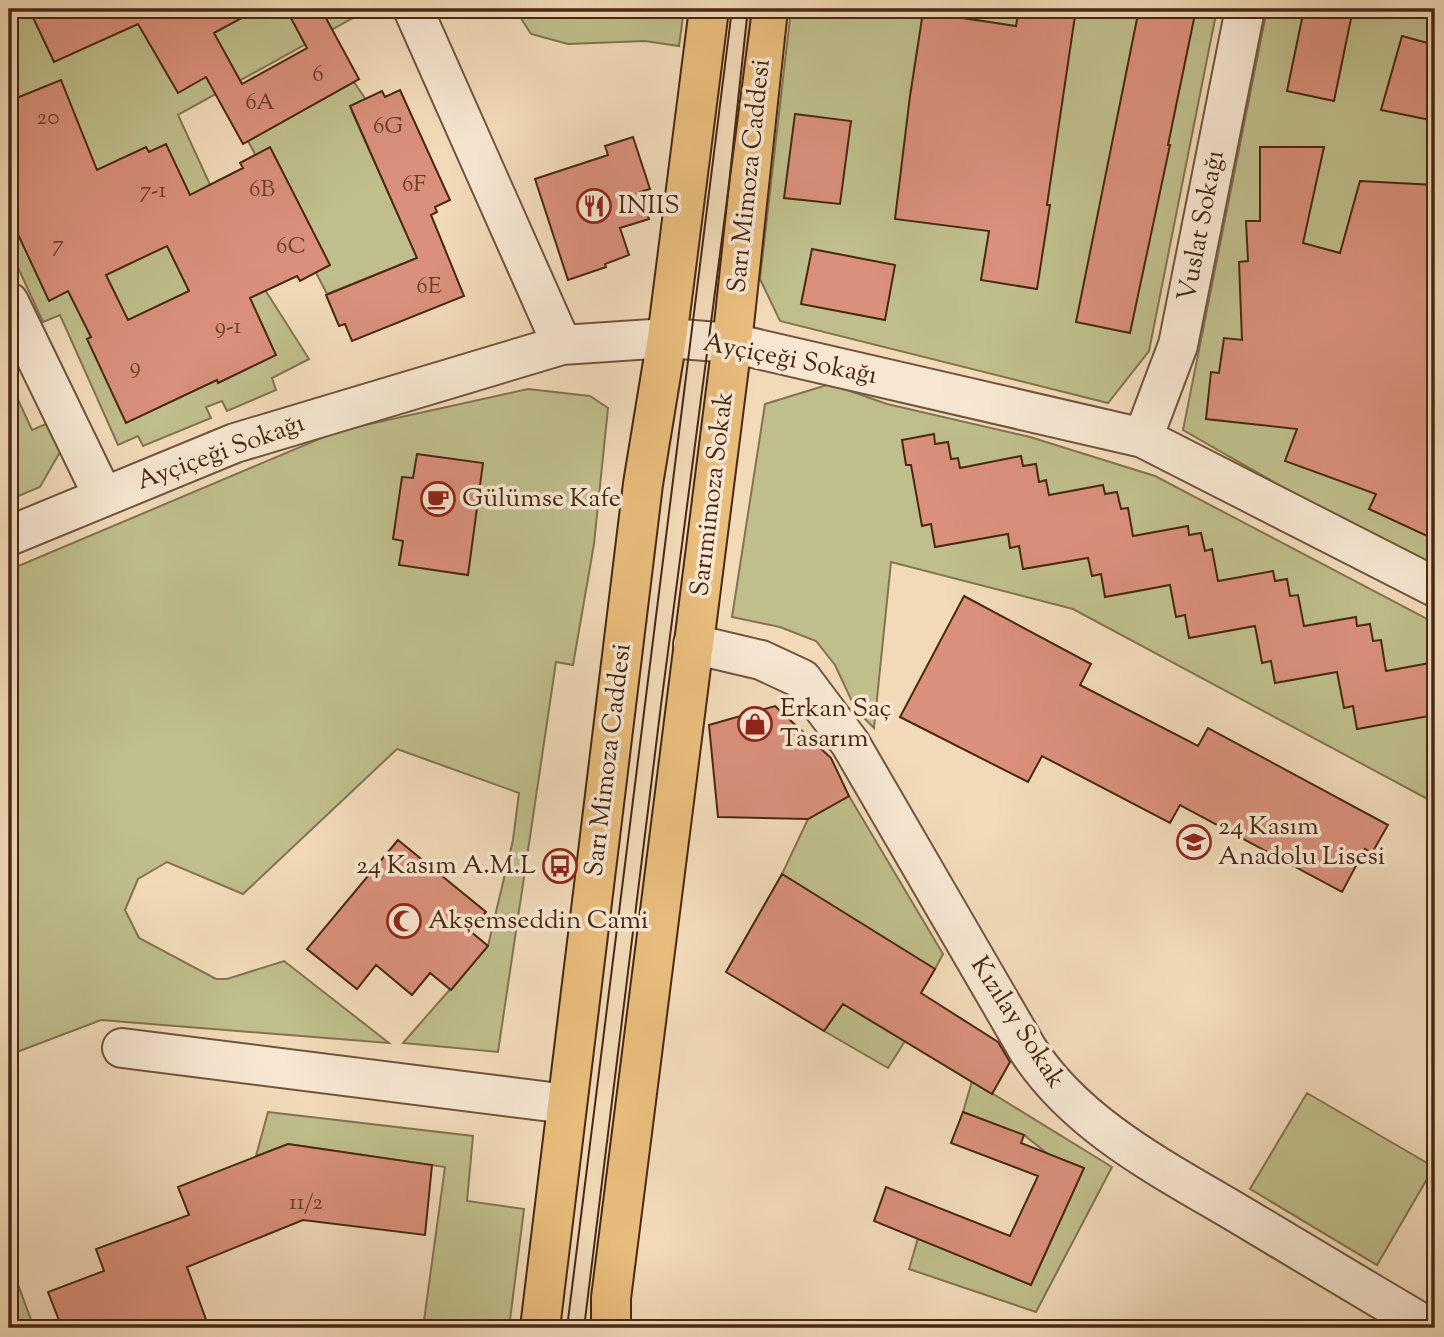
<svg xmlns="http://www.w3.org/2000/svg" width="1444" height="1337" viewBox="0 0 1444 1337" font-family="'Sorts Mill Goudy',serif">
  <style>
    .green { fill: #bfbe8c; stroke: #847350; stroke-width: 2 }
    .building { fill: #da907b; stroke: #482813; stroke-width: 2; fill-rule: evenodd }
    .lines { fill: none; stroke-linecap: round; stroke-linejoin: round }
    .minor-casing { stroke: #72543c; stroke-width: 42 }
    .major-casing { stroke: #482813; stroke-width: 42 }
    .minor { stroke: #f7e7d2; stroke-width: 38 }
    .major { stroke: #e9bd7c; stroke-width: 38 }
    .tram { stroke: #482813; stroke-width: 2 }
    .labels { text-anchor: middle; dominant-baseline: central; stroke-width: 7; stroke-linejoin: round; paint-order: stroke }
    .number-label { font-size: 23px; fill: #6c422d }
    .street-label { font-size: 26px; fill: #482813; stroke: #f7e7d2 }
    .poi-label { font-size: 26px; fill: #482813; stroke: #f7e7d2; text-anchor: start }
  </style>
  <rect width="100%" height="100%" fill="#f2dab9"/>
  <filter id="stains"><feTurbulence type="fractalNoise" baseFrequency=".00286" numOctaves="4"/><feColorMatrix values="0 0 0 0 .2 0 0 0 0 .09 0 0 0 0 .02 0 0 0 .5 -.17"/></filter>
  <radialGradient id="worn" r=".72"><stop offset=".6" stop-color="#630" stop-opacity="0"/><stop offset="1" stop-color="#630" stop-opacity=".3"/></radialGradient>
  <path class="green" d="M9,9H369L178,115L224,215L262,285L309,359L272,378L276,390L227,411L222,401L206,407L211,418L143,446L138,436L118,445L60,315L43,322L9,248Z
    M515,9H684L679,46L645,41L568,44L531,34Z
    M791,9H1217L1149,351L1108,403L780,321L760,279Z
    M1267,9H1435V568L1354,528L1183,430Z
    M354,82L369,104L352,112L401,221L430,215L444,247L327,294L313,267L327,260L273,153L258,160L248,141Z
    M9,380L32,430L46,424L60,452L40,487L9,500Z
    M830,384L887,404L1030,437L1155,476L1435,623V803L1073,609L891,562L874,728L856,710L835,665L816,641L780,627L732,617L765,404Z
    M528,389L590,396L608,408L594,544L573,665L556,662L498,1052L403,1043L488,946L513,840L519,793L397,749L243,894L167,862L138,879L125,910L139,938L216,979H227L284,961L389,1043L101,1020L9,1055V570L338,431Z
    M849,796L943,954L935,969L782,874L808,819Z
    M843,1004L905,1041L888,1068L824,1031Z
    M972,1081L1112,1167L1036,1312L909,1269L918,1238L1031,1285L1084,1168L1048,1154L1024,1135L963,1112Z
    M1307,1093L1434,1167L1377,1265L1250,1189Z
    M268,1112L473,1136L467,1201L524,1209L509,1328H423L445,1167L288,1144L256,1156Z
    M9,1260L34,1328H9Z"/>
  <path class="building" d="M29,9H258L214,33L242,84L307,48L286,9H321L359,79L243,144L206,77L178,93L138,24L54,62Z
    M1019,9H1076L1047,205H1050L1037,289L981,280L989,231L895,219L910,96L923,12L1016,26Z
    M1139,9H1196L1168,145H1170L1130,333L1076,322Z
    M1304,9H1353L1334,101L1287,91Z
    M1402,36L1435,45V121L1381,110Z
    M61,80L97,170L146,147L149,152L166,144L190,195L243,168L240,163L270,147L330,265L300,281L297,276L250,298L276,355L218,383L217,380L126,423L87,339L91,337L68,291L49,301L9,215V101ZM167,246L189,291L128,320L106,275Z
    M400,90L450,200L435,207L437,212L431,215L464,296L352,341L345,324L339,326L326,295L417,258L350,106L382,91L385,97Z
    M795,114L851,121L840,204L784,198Z
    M633,137L650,189L640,192L649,219L620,228L629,255L605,264L606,267L568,280L535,179L608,155L605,146Z
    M1260,147H1324L1303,243L1340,253L1360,181L1435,185V518L1427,536L1369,509L1376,494L1285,461L1297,429L1206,419L1211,372L1219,373L1224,338L1242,340L1239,262L1248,261L1246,221H1260Z
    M812,249L895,265L885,320L801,304Z
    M934,434L935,444L948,442L951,459L958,458L960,468L1021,456L1023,466L1036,464L1039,482L1046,480L1049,495L1103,485L1105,494L1117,492L1121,509L1128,508L1133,536L1188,526L1189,535L1201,533L1205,551L1212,549L1218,581L1273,571L1275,581L1287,579L1290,596L1298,595L1304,626L1356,617L1357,626L1370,624L1373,641L1381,640L1386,671L1435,662V715L1357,729L1353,706L1344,708L1337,672L1275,683L1271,661L1262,663L1255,626L1189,638L1185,615L1176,617L1170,585L1105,597L1101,574L1092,576L1088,558L1023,569L1019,546L1010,548L1008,534L935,547L931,524L922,526L911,465H906L902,440Z
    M417,454L483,463L468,575L399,565L403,541L393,539L402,477L413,478Z
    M964,596L1091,664L1080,685L1198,746L1208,728L1388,825L1372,853L1365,849L1342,892L1180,805L1170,823L1042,756L1028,782L900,717Z
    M775,706L831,758L849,796L808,819L718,817L709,725Z
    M398,840L486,912L470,931L488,946L451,990L430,973L412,995L376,965L357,989L307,949Z
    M782,874L935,969L921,993L998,1042L1010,1062L992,1094L843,1004L824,1031L726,972Z
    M963,1112L1024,1135L1021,1143L1084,1168L1031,1285L874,1221L886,1187L1010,1236L1038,1176L951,1143Z
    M288,1144L432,1165L425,1235L303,1220L187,1267L209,1328H62L48,1292L104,1271L96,1249L189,1215L178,1187Z"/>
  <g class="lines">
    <g class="minor-casing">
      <path id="minor" d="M413,9L562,345
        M9,302L103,496
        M1143,438L1178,345L1245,9
        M9,536L235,443L562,345L667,338L732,343L1143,438L1435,587
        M693,644L761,660L802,679L850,743L1028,1050C1078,1127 1165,1170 1242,1216C1304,1253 1367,1291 1430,1328
        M122,1048L567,1104"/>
    </g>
    <g class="major-casing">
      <path id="major" d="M540,1328L643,484L667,338L709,9
        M611,1328V1298L732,343L768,9"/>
    </g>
    <use href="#minor" class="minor"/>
    <use href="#major" class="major"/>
    <path class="tram" d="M567,1328L732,9
      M584,1328L661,705L752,9"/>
  </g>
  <defs>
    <g id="restaurant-ring" transform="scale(1.75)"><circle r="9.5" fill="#f7e7d2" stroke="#8f2418" stroke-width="1.5"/><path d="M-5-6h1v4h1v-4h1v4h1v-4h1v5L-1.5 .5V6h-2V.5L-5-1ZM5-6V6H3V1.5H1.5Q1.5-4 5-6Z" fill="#8f2418"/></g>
    <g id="cafe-ring" transform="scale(1.75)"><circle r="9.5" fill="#f7e7d2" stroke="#8f2418" stroke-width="1.5"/><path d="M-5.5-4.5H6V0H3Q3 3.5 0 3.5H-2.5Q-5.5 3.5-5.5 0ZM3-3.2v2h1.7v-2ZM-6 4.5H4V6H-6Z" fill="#8f2418"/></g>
    <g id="shop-ring" transform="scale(1.75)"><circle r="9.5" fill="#f7e7d2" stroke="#8f2418" stroke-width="1.5"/><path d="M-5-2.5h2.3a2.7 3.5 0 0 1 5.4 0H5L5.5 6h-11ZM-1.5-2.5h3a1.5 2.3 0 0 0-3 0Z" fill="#8f2418"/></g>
    <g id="school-ring" transform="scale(1.75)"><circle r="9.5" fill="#f7e7d2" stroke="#8f2418" stroke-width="1.5"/><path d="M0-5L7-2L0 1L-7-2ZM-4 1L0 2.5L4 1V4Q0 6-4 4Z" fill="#8f2418"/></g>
    <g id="bus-ring" transform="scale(1.75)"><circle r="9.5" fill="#f7e7d2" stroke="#8f2418" stroke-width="1.5"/><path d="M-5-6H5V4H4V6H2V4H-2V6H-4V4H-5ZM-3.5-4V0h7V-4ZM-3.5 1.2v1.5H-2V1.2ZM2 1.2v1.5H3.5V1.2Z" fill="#8f2418"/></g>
    <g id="mosque-ring" transform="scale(1.75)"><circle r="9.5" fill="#f7e7d2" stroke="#8f2418" stroke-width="1.5"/><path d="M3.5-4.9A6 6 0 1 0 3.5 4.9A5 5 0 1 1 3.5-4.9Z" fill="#8f2418"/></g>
  </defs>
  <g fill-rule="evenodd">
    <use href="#restaurant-ring" x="594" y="206"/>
    <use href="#cafe-ring" x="438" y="499"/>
    <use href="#shop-ring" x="755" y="724"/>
    <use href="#school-ring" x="1194" y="842"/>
    <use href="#bus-ring" x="560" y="866"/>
    <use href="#mosque-ring" x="404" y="921"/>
  </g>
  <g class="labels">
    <g class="number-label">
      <text x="318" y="75">6</text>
      <text x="260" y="103">6A</text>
      <text x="48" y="118">20</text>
      <text x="388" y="127">6G</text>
      <text x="414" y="185">6F</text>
      <text x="262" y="190">6B</text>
      <text x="153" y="191">7-1</text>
      <text x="58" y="245">7</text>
      <text x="291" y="247">6C</text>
      <text x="429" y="287">6E</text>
      <text x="228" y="327">9-1</text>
      <text x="135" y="367">9</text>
      <text x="306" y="1203">11/2</text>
    </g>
    <g class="street-label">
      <text transform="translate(750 176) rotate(-84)">Sarı Mimoza Caddesi</text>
      <text transform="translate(1202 226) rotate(-79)">Vuslat Sokağı</text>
      <text transform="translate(790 360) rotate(11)">Ayçiçeği Sokağı</text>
      <text transform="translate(221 453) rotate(-20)">Ayçiçeği Sokağı</text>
      <text transform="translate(713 494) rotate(-83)">Sarımimoza Sokak</text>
      <text transform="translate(609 760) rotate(-83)">Sarı Mimoza Caddesi</text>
      <text transform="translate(1017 1023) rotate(57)">Kızılay Sokak</text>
    </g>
    <g class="poi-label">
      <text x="618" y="206">INIIS</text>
      <text x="462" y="499">Gülümse Kafe</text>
      <text x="780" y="709">Erkan Saç<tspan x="780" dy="30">Tasarım</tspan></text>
      <text x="1218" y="827">24 Kasım<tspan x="1218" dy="30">Anadolu Lisesi</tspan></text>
      <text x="536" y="866" text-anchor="end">24 Kasım A.M.L</text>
      <text x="428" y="921">Akşemseddin Cami</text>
    </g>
  </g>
  <rect width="1444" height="1337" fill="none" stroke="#f2dab9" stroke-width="35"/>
  <rect x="10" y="10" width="1423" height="1316" fill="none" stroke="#482813" stroke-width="3.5"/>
  <rect x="18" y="18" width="1409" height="1302" fill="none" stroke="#482813" stroke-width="2"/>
  <rect width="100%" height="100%" filter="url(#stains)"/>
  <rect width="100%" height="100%" fill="url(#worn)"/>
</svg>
